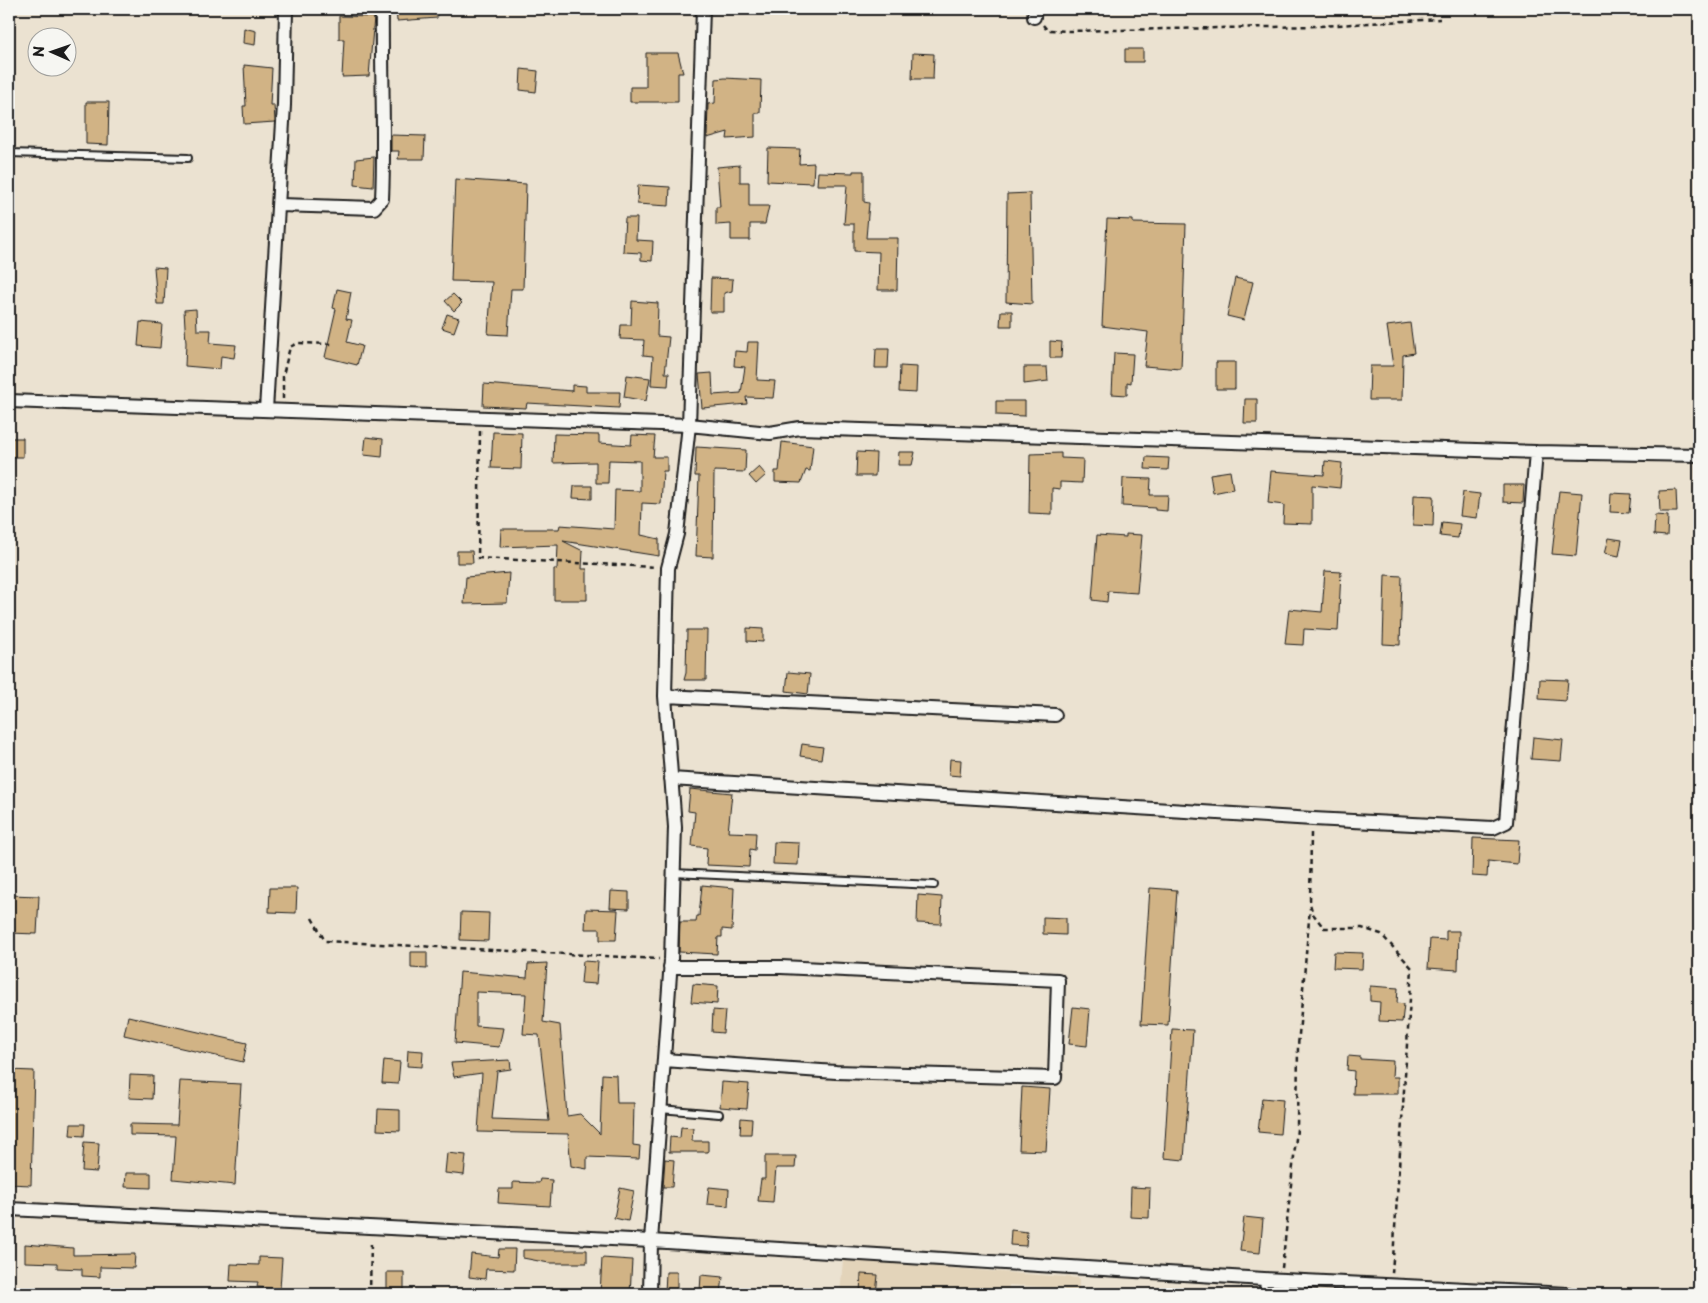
<svg xmlns="http://www.w3.org/2000/svg" width="1708" height="1303" viewBox="0 0 1708 1303" font-family="'Playpen Sans',sans-serif">
  <style>
    .built { fill: #e3d4ba }
    .building { fill: #d1b385; stroke: #1c1c1c }
    .lines { fill: none; stroke-linecap: round; stroke-linejoin: round }
    .lane-casing { stroke: #1c1c1c; stroke-width: 10 }
    .street-casing { stroke: #1c1c1c; stroke-width: 16 }
    .path { stroke: #1c1c1c; stroke-width: 2.5; stroke-dasharray: 5 4; stroke-linecap: butt }
    .lane { stroke: #f6f6f2; stroke-width: 6 }
    .street { stroke: #f6f6f2; stroke-width: 12 }
  </style>
  <rect width="100%" height="100%" fill="#ebe2d1"/>
  <filter id="ink" filterUnits="userSpaceOnUse"><feTurbulence type="fractalNoise" baseFrequency=".02" numOctaves="2"/><feDisplacementMap in="SourceGraphic" scale="10" xChannelSelector="R" yChannelSelector="G"/><feConvolveMatrix kernelMatrix="1 2 1 2 8 2 1 2 1" color-interpolation-filters="sRGB"/></filter>
  <g filter="url(#ink)">
    <path class="built" d="M843,1260L1079,1278V1294H1064V1288L1009,1285L1008,1294H877L878,1276L861,1275L860,1294H840Z"/>
    <path class="building" d="M396,9H437V18L397,21Z
      M339,16L374,17L369,76L342,77L344,39H339Z
      M244,28L256,31L255,45L243,43Z
      M1125,49H1143V62H1125Z
      M646,53H678L683,73H678V102H630V87H646Z
      M913,53L934,54L933,79H912Z
      M244,65L272,68L270,105H274L275,122L244,124L243,106H246Z
      M521,69L538,71L536,92L520,90Z
      M725,78L761,80L760,113H755V137L727,139L728,132L707,138L708,104L715,103L716,79Z
      M86,102H109L108,145L86,144Z
      M391,135L425,136L424,159H398L399,151H391Z
      M768,148L800,149L799,164L814,163L813,183L767,181Z
      M374,157L373,187L355,185L356,159Z
      M740,165V182H749V206H769L765,224H750V240H731V224L716,225V207H720L717,167Z
      M853,171H864V202L869,203L866,238H898L897,290H878L879,252L854,251V224H844L847,185H817L818,172L853,173Z
      M455,179L526,184L523,289H511L508,335L488,334L492,282L451,281Z
      M638,185L670,187L669,206L637,204Z
      M1030,193L1032,304L1006,302L1007,194Z
      M625,218H637L636,240L653,241L652,261L641,260V253L623,252Z
      M1107,219L1133,220V223L1186,224L1181,369L1144,366L1148,332L1102,326Z
      M154,267L166,268L164,304H157Z
      M711,278L733,279L732,291L724,293V312H710Z
      M1235,278L1253,282L1244,320L1227,316Z
      M337,289L351,292L346,319L352,320L347,342L362,346L357,365L325,357L336,309L333,308Z
      M453,294L462,303L454,311L445,301Z
      M632,301L658,303L657,336L669,337L665,373H669L668,386L651,385L653,356L643,355L644,340L620,339L621,325H631Z
      M196,309L197,330H211L210,343L236,345L234,358L221,356L220,369L185,366L186,343L184,310Z
      M1001,311H1012V326H1000Z
      M447,314L459,318L454,332L442,328Z
      M140,322L162,324L160,348L138,346Z
      M1410,323L1414,353L1403,355L1402,400H1369L1370,366H1393L1387,326Z
      M1050,341L1062,342L1061,358H1050Z
      M748,342H759L757,380L775,381L773,398L746,397L747,404L702,408L699,374L712,373L713,395L741,393L745,367L734,366L735,351L747,352Z
      M876,349H889L888,368H875Z
      M1114,353L1133,354L1131,383L1127,382V395L1112,394Z
      M1216,362H1235V389H1216Z
      M900,366L917,367L916,393L899,392Z
      M1024,367H1047L1048,381L1024,384Z
      M627,375L650,378L646,401L624,397Z
      M484,384L572,391V385L586,386V392H620L619,408L527,403L526,408L483,406Z
      M1245,399H1257V423H1244Z
      M996,401H1025V416L996,415Z
      M493,432L522,433L521,469L491,468Z
      M554,434L599,435V443L631,445L632,435L655,436L653,457H667V471H663L661,504L642,503L641,535L659,539V556L563,541L583,551L582,569H587V600H554V569H557L558,545L500,547L501,529H559L560,525L614,529L615,490L640,491V461L609,460L608,483H596V462L553,463Z
      M366,437L383,439L382,457L364,455Z
      M9,438H23V457H9Z
      M782,442L813,446L810,471L806,470L801,483L775,482V471H779Z
      M696,447L746,450L745,472L714,471L713,557L696,556L699,476H695Z
      M857,452L876,453L875,476H856Z
      M899,452H915L912,465H898Z
      M1061,453V458L1083,459L1082,483L1060,482V489L1052,488V514L1029,513L1030,454Z
      M1146,457L1169,458L1168,470L1145,469Z
      M1325,461L1342,463L1340,488L1312,485V524L1283,523L1284,505L1268,503L1271,471L1324,475Z
      M759,467L766,475L756,484L749,476Z
      M1230,471L1233,489L1213,493L1210,474Z
      M1123,478L1151,479L1150,495H1168L1167,511L1155,510V508L1122,506Z
      M1503,485H1524L1523,503L1503,502Z
      M574,486H592V499L573,498Z
      M1676,490L1677,512H1660L1659,491Z
      M1559,491L1582,493L1576,556L1552,554Z
      M1463,492L1480,494L1477,518L1460,516Z
      M1611,493L1631,494L1629,513L1610,512Z
      M1414,495L1434,496L1433,526L1413,525Z
      M1655,515L1668,516L1667,536L1654,535Z
      M1442,522L1460,524L1458,538L1440,536Z
      M1126,534L1142,535L1137,593L1108,591L1107,602L1092,600L1097,535L1126,537Z
      M1609,538L1622,540L1619,556L1605,553Z
      M457,551H472L473,563H457Z
      M1325,571L1341,572L1338,631L1304,629L1303,645L1285,644L1289,609L1322,612Z
      M509,573L507,603L464,604L466,577Z
      M1385,575L1402,576L1400,645L1383,644Z
      M747,628L763,629V642L747,641Z
      M687,630H707L706,680H684L686,673Z
      M788,672L810,674L808,694L786,691Z
      M1540,679L1568,680L1566,701L1539,699Z
      M1533,737L1563,740L1561,761L1531,759Z
      M802,744L823,747L821,759L800,756Z
      M950,759L961,760L960,776L949,775Z
      M690,789L732,793L728,832L756,833L755,850L750,849L749,867L706,865L707,848L692,846L695,812L688,811Z
      M1473,838L1519,840L1517,864L1488,861L1487,877L1472,876Z
      M774,842L799,843L798,865L773,864Z
      M702,885L734,888L732,930L722,929V937H718L717,954L679,952L680,922H696L697,916H699Z
      M270,888H297L296,913L269,912Z
      M1150,888L1177,890L1168,1025L1141,1024Z
      M611,891L629,892V909L610,908Z
      M10,895L39,896L37,934L9,933Z
      M918,895L942,897L941,924L917,923Z
      M586,909L618,910L616,940H600V929H585Z
      M461,912L489,913L488,941L460,940Z
      M1043,917L1066,918V935L1043,934Z
      M1446,931H1459L1458,970L1428,968L1430,939L1446,940Z
      M411,952H427V969L411,968Z
      M1334,952L1363,953L1362,969L1333,968Z
      M583,961L598,962L596,984L581,983Z
      M547,963L543,1022L560,1025L567,1116L580,1114L600,1134L602,1074L616,1075L617,1103H634L633,1145L640,1146L639,1159L587,1157V1169L571,1166L568,1134L478,1132L482,1073L454,1077L451,1063L510,1060L511,1069L497,1071L492,1119L549,1121L539,1035L523,1034L526,994L476,992V1026L503,1028L499,1047L455,1043L460,972L527,978L528,964Z
      M693,984L718,986L717,1004L691,1002Z
      M1370,986L1398,988L1397,1003L1404,1004L1402,1022L1379,1021L1380,1002L1370,1001Z
      M1073,1007L1090,1009L1087,1046L1069,1044Z
      M713,1010L725,1011L723,1033L712,1032Z
      M128,1016L247,1043L243,1062L124,1035Z
      M1172,1029L1193,1030L1184,1160L1164,1158Z
      M408,1050L423,1051L422,1067L407,1066Z
      M1348,1056L1360,1057V1059L1393,1061L1392,1077H1398V1094H1353L1354,1071L1347,1070Z
      M384,1060L400,1062L398,1084L382,1083Z
      M9,1070L34,1071L31,1185L9,1184Z
      M130,1075L153,1076L152,1099L129,1098Z
      M180,1081L241,1084L235,1185L173,1179L176,1136L130,1135V1124L177,1125Z
      M722,1082L749,1084L747,1109L720,1107Z
      M1022,1087L1050,1089L1046,1151L1019,1150Z
      M1262,1098L1283,1100L1280,1134L1258,1132Z
      M378,1109L400,1110V1131L377,1130Z
      M741,1118L752,1119L751,1134H740Z
      M71,1124H85L84,1136L70,1135Z
      M681,1127L693,1128L692,1141H708V1152H669L670,1137L680,1138Z
      M84,1142L99,1143L97,1172L82,1171Z
      M447,1153L466,1155L464,1175L445,1173Z
      M765,1156H796L795,1168H776L773,1202L758,1201L761,1179H765Z
      M665,1159L674,1160L672,1187H663Z
      M126,1173H151V1188L125,1187Z
      M540,1179L552,1180L550,1206L498,1203L499,1189H513V1182L539,1183Z
      M709,1187L729,1189L728,1206L707,1204Z
      M1131,1187L1150,1188L1149,1218L1130,1217Z
      M620,1188L634,1191L628,1221L614,1218Z
      M1244,1217L1263,1219L1260,1253L1240,1251Z
      M1011,1230L1027,1232L1026,1246L1010,1245Z
      M25,1244L73,1248V1255L135,1254L134,1268L100,1267V1277L82,1276V1269L57,1268V1263L25,1262Z
      M499,1249H515L514,1270L486,1269L485,1279L469,1277L471,1254L498,1257Z
      M523,1250H587V1263H549L523,1258Z
      M259,1257L282,1258L280,1289L257,1287L258,1282L230,1281L231,1264L259,1265Z
      M602,1258L632,1260L630,1294H600Z
      M387,1272H404V1290H387Z
      M666,1272H677V1293H665Z
      M861,1274L878,1275L876,1294H860Z
      M701,1275L723,1277L721,1293L700,1291Z"/>
    <g class="lines">
      <g class="lane-casing">
        <path id="lane" d="M9,153L188,158
          M673,873L934,885
          M660,1109L719,1114
          M1263,1294L1264,1279"/>
      </g>
      <g class="street-casing">
        <path id="street" d="M1034,17L1035,9
          M280,205L374,208L382,199C385,136 381,72 382,9
          M9,401L689,425L770,433L800,428L1536,452L1699,455
          M266,410L284,105L286,9
          M665,696L1055,715
          M671,779L1313,819L1493,828L1506,822L1536,452
          M664,1060L836,1072L1055,1078L1058,980L781,967H670
          M9,1209L651,1241L1264,1279L1568,1294
          M650,1294L651,1241L671,960L675,827L665,696L668,568L677,534L689,425L703,9"/>
      </g>
      <path class="path" d="M1043,25L1047,30L1068,31L1319,26L1440,19
        M283,399V375L290,347L298,343L335,344
        M480,431L478,558L656,567
        M1311,833L1310,904L1313,914L1324,928H1362L1381,934L1412,968L1392,1274
        M312,918L325,941L659,959
        M1282,1268L1297,1129L1298,1046L1310,908
        M370,1294L371,1241"/>
      <use href="#lane" class="lane"/>
      <use href="#street" class="street"/>
    </g>
  </g>
  <rect width="1708" height="1303" fill="none" stroke="#f6f6f2" stroke-width="30"/>
  <rect x="15" y="15" width="1678" height="1273" fill="none" stroke="#1c1c1c" stroke-width="2" filter="url(#ink)"/>
  <g transform="translate(52 52) rotate(272)"><circle r="24" fill="#f6f6f2" stroke="#9f9f9c"/>
  <path d="M0-4L9 19L0 12L-9 19Z" fill="#1c1c1c"/>
  <text y="-8" font-size="14" font-weight="bold" text-anchor="middle" fill="#1c1c1c">N</text>
  </g>
</svg>
